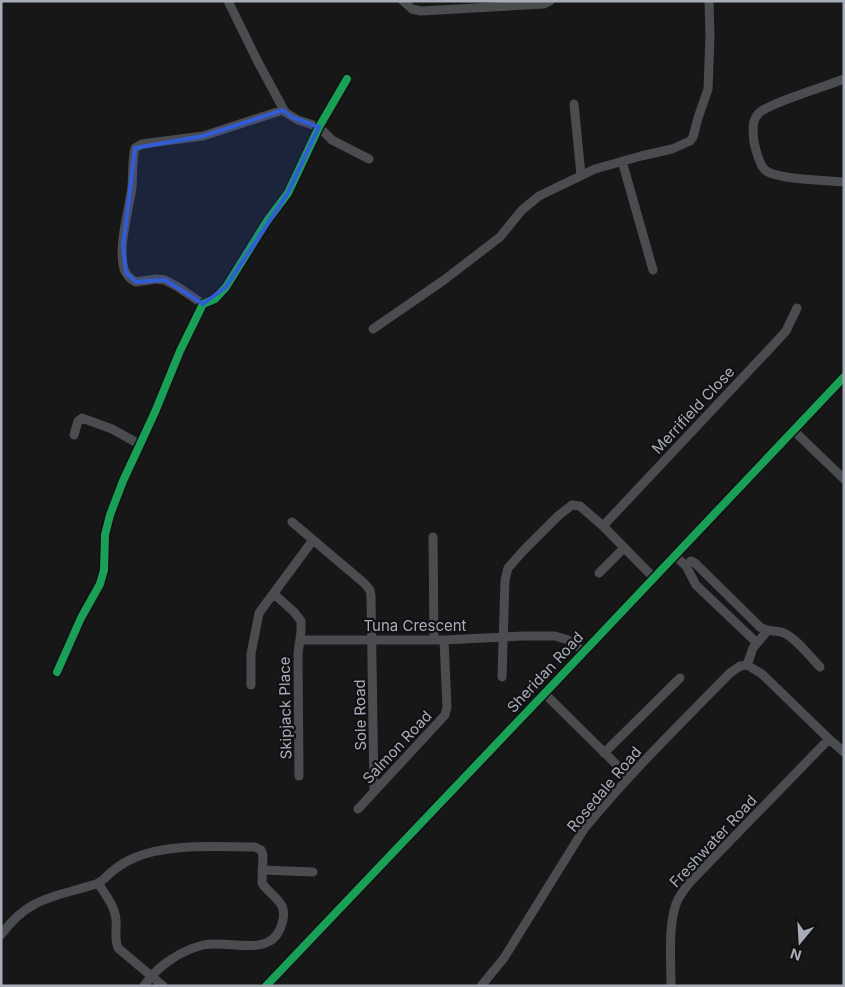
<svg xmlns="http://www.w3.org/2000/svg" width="845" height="987" viewBox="0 0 845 987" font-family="Inter,sans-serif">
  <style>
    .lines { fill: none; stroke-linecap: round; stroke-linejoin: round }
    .minor { stroke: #4b4c50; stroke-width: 9 }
    .cycleway-casing { stroke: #111113; stroke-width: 11 }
    .cycleway { stroke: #1a9f57; stroke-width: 8 }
    .marked { fill: #325cd3; fill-opacity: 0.2; stroke: #325cd3; stroke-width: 4; stroke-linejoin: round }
    .labels { text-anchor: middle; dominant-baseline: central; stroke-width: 4.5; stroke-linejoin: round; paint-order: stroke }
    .street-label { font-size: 15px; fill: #a8adb8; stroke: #111113 }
  </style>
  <rect width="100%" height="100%" fill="#171717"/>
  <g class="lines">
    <path class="minor" d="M228,1L258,62L285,112L298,120L319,127L332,140L369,159
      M403,1L412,9L421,11L544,4L550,1
      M844,79C827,86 769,103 759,113C751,121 753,132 754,142C756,151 759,164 765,170C777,180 827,180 844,182
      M574,104L581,175
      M622,161L653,270
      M203,304L178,287L165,280L156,279L136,282C129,279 124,272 123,265C119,243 129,209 132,187C133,174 132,160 135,148L142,144L203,136L283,110
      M373,329L444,280L500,237L522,210L539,196L595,169L641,156L672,149L690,141L693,137L698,118L708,89L710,35L709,1
      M793,430L844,479
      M74,435L78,421L82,418L112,429L139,444
      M292,522L364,583L370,590L371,596L374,791
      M603,526L653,577
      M433,537L434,640
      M674,555L686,566L696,585L757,643
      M686,566L691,561L695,563L760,627C767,632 776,630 784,633C798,640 809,656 820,667
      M599,573L624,548
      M274,594L294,612L301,621V632L298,653L299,776
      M300,640H444L523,636H555L568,640L584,652
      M747,665L753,648L768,630
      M57,672L81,618L100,584L104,570L105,535L110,515L123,481L155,412L180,351L203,304L215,299L226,287L267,221L288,193L319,127L347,79
      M502,677L505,580L508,568L523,551L558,516L572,505L580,506L603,526L776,342L786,331L797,308
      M251,685V654L259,613L313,540
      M545,694L629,777
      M604,753L680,678
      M358,809L445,715L447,707L444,640
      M262,870L313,872
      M98,883C105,894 115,906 116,920C117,929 114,938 118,948L163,986
      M1,935C28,897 55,897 96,884C103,882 108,874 114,870C120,865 127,861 134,858C168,843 218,847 255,847L261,850L263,855L262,883C267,891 278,898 282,906C285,913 283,922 280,929C268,958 227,939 203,945C180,951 157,966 144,986
      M266,986C460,784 651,580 844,377
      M481,986L504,958L584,829C629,774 680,724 730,673L740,666L747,665L762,674L829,739L844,752
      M671,986C671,961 668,927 676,904C679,896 685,888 691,881L829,739"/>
    <g class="cycleway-casing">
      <path id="cycleway" d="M57,672L81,618L100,584L104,570L105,535L110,515L123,481L155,412L180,351L203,304L215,299L226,287L267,221L288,193L319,127L347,79
        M266,986C460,784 651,580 844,377"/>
    </g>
    <use href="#cycleway" class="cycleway"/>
  </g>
  <path class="marked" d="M283,110L292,117L319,127L288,193L226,287L203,304L165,280L136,282L126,273L123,246L135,148L203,136Z"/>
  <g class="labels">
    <g class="street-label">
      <text transform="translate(693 410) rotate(-47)">Merrifield Close</text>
      <text x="415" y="625">Tuna Crescent</text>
      <text transform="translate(545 672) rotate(-47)">Sheridan Road</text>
      <text transform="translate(285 708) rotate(-91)">Skipjack Place</text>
      <text transform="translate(360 715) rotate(-91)">Sole Road</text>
      <text transform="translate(397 747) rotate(-47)">Salmon Road</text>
      <text transform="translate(604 789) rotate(-50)">Rosedale Road</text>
      <text transform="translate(713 841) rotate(-47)">Freshwater Road</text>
    </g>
  </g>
  <rect width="845" height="987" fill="none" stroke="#a8adb8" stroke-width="5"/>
  <g transform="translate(800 942) rotate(198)" stroke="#111113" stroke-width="4" paint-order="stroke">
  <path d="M0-4L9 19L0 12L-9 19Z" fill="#a8adb8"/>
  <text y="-8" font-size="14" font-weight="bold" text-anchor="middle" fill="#a8adb8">N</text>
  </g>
</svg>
